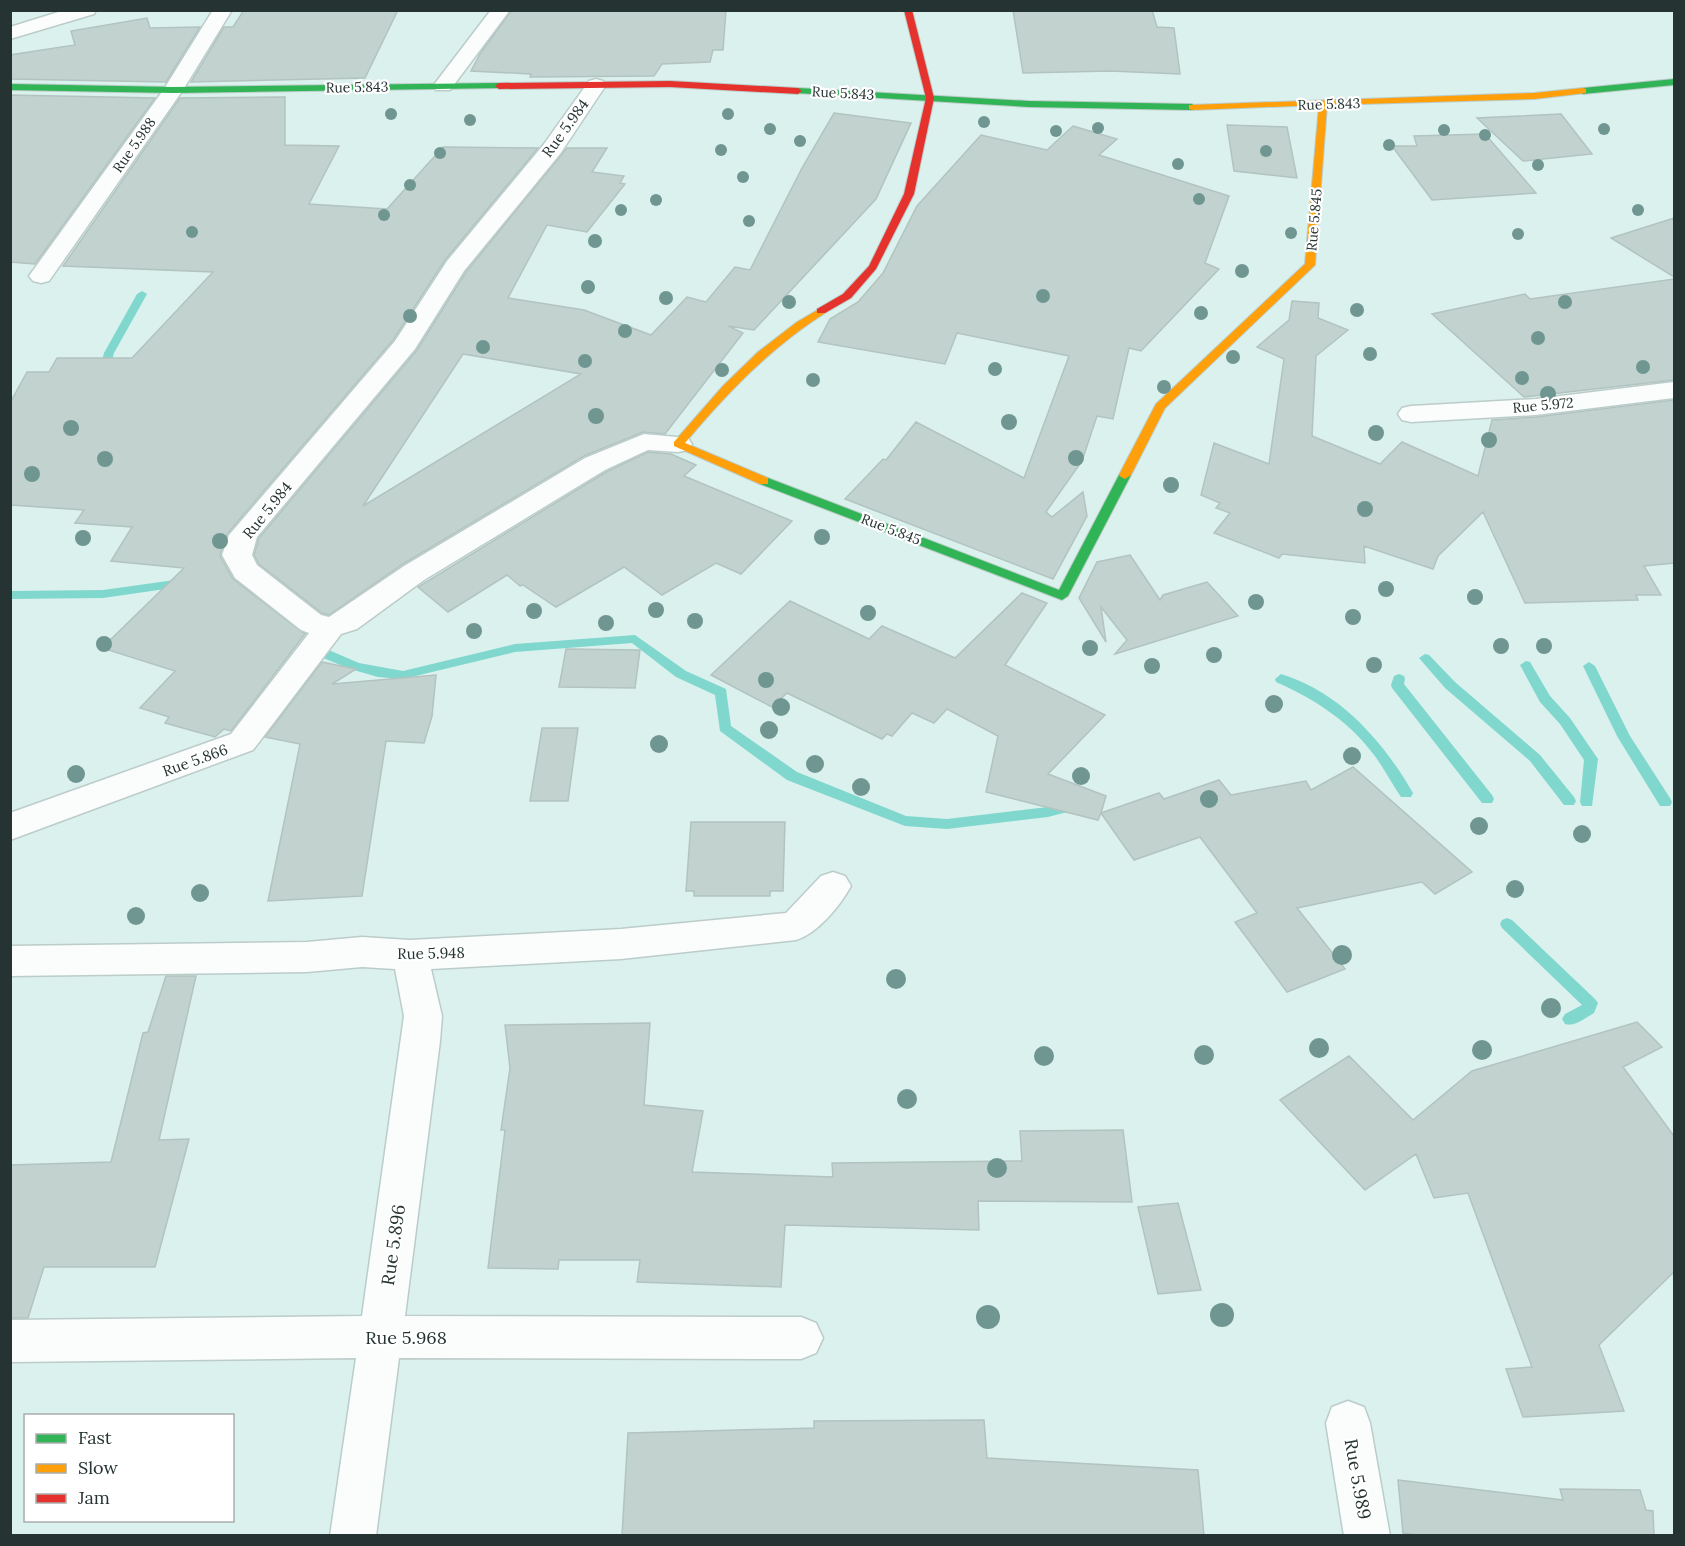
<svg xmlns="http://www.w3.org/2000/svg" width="1685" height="1546" viewBox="0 0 1685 1546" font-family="Lora,serif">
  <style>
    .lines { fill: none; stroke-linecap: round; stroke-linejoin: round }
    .stream { fill: #80d7ce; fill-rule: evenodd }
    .building { fill: #c1d2cf; stroke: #b2c3c0; stroke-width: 1.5; fill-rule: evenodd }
    .street-casing { stroke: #bbccc9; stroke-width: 3 }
    .fast-casing { stroke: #bbccc9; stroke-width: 2 }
    .slow-casing { stroke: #bbccc9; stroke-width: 2 }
    .jam-casing { stroke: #bbccc9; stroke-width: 2 }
    .street { fill: #fafdfc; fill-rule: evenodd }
    .fast { fill: #30b455; fill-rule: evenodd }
    .slow { fill: #ff9f0a; fill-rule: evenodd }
    .jam { fill: #e5322d; fill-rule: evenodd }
    .tree { fill: #709692 }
    .labels { text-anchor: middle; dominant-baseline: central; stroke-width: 4.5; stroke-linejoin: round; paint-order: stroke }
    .far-street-label { font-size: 14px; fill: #253432; stroke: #fff }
    .street-label { font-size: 15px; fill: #253432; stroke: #fff }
    .near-street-label { font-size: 18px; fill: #253432; stroke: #fff }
  </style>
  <rect width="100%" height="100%" fill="#dbf1ee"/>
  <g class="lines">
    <path class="stream" d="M142,291L147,294L114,353L108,376L103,379L99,378L98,376L104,353L137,294Z
      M182,579L188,583L186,586L103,598L10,599V591L103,590Z
      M635,635L686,671L726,689L731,726L797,772L906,816L947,819L1048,807L1074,800L1079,801L1081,805L1079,809L1048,817L947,829L905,826L787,780L720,731L715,695L676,677L632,643L515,652L403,679L378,677L350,669L316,655L304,646L310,642L359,663L403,671L515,644Z
      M1425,654L1429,655L1455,682L1540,755L1574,797L1576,801L1574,805H1564L1530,761L1445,688L1419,658Z
      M1526,661L1530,662L1550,696L1570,718L1598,759L1592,806H1582L1580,802L1584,760L1560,724L1540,702L1520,665Z
      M1589,662L1595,666L1630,736L1670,798L1672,802L1670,806H1660L1617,736L1583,666Z
      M1281,674C1340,692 1383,741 1413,793L1411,797H1401C1390,781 1382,764 1370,750C1346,719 1312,698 1276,682L1275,679Z
      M1399,674L1404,676L1405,679L1404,684L1492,795L1494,799L1492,803H1482L1392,688L1391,685L1394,676Z
      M1507,918L1512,920L1595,999L1598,1003L1594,1013C1585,1018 1575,1027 1565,1024L1562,1019L1565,1014L1582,1005L1502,928L1500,924L1502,920Z"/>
  </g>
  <path class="building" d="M244,10H398L365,78L191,82L224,27H233Z
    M512,10H726L723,50H713L710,62L662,64L654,76L530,77L531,74L471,71L480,54Z
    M1013,10H1152L1157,27L1174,28L1180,74L1110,71L1023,73Z
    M147,18L150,28L200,27L166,82L10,79V55L75,45L71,31Z
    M10,95L155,98L35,264L10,262Z
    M285,97V145L339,146L309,204L387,209L443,147L538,148L445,260L393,340L227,534L220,556L233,579L305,634L231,731L224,729L215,737L165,723L169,717L140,708L175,671L102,648L184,568L111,561L132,527L75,523L84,510L11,505L10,403L27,372H49L57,358H132L213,272L63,266L180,98Z
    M834,113L911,123L876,199L754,330L728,326L743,333L665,434L643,432L584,456L403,564L329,615L322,613L259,564L254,555L259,538L417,350L466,272L567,148H607L592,172L624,176L620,183L625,184L587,232L547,225L508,298L584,310L651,335L687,297L706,302L735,267L750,270L802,168ZM463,354L581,374L363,506Z
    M1561,114L1592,154L1523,161L1477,118Z
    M1227,125L1287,127L1297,178L1234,171Z
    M1073,126L1117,139L1099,155L1229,196L1205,263L1219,269L1141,351L1129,348L1113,419L1097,416L1082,461L1046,512L1052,517L1083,492L1087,516L1053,579L845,499L883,459L886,460L916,422L1024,478L1069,356L957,333L945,364L818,342L830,319L858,302L883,273L917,206L981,135L1047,150Z
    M1485,134L1536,193L1432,200L1392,146H1417L1414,136Z
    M1674,218V277L1611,238Z
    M1674,279V380L1524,397L1432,314L1525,294L1530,299Z
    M1292,301L1319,303L1318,318L1348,330L1316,356L1312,436L1380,464L1402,442L1478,476L1492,420L1536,417L1674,400V563L1644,566L1661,595H1636L1638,600L1525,603L1483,512L1438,556L1433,569L1364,546L1365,563L1282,554L1279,558L1214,533L1230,513L1216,508L1220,503L1201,495L1214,443L1269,464L1284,359L1257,347L1289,320Z
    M648,452L671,454L696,465L684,476L792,521L741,574L716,563L662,595L624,567L556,607L523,585L520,586L507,575L448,612L418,587L606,472Z
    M1130,555L1160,600L1163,595L1207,582L1238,616L1115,654L1127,640L1101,607L1106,642L1079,598L1097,562Z
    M1022,593L1047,603L1005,665L1105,715L1048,774L1106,796L1101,813L1159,793L1164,799L1219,780L1231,795L1306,781L1311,790L1353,767L1472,872L1435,894L1422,882L1297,908L1345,969L1287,992L1235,922L1257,913L1200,837L1134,860L1101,813L1098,820L986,792L998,736L947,709L934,723L912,713L892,736L887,734L882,739L787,693L772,707L711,675L790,601L869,639L882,626L955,658Z
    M566,649L640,650L635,688L559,687Z
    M322,662L356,669L332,684L436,675L432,716L424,743L386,741L362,896L268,901L300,744L265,737Z
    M542,728H578L568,801H530Z
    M691,822H785L783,891H770V896H694V891H686Z
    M166,976H196L159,1140L189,1139L155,1267H44L28,1318H10V1165L111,1162L143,1033L148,1032Z
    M1637,1022L1662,1047L1623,1067L1674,1136V1272L1599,1345L1624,1411L1523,1417L1506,1369L1532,1367L1468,1193L1434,1198L1416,1154L1365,1190L1280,1100L1349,1056L1413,1120L1472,1071Z
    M650,1023L644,1105L703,1111L692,1172L833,1177L832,1163L1022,1161L1020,1131L1123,1130L1132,1202L978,1201L979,1230L785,1225L781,1287L637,1282L640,1260H559L558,1269L488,1268L505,1130H501L510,1068L505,1025Z
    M1178,1203L1201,1290L1158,1294L1138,1207Z
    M984,1420L987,1458L1198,1470L1204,1536H622L628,1433L814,1428V1421Z
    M1398,1480L1563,1500L1560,1489L1640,1490L1646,1510L1653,1511L1654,1536H1424L1403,1533Z"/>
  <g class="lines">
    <g class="street-casing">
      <path id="street" d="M65,10H96L94,14L10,39V27Z
        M213,10H232L183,90L49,281L41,283L33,281L29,276L164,89Z
        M491,10H510L450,90H436L433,86Z
        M596,79L603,81L606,85L560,154L464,271L415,349L257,537L252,555L257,565L321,615L329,617L404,566L585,458L644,434L688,438L692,444L688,450L678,452L648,450L605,470L424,580L357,629L341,634L253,750L10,840V813L231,734L309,633L301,630L235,578L222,555L229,535L395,341L447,261L544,144L589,81Z
        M1674,382V398L1536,415L1411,422L1402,420L1398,414L1402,408L1411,406L1536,399Z
        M833,872L845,876L851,886C840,906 818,933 796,940L621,959L431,969L442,1016L440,1041L405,1316L801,1317L816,1323L823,1338L816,1353L801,1359L399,1358L376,1536H330L356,1358L10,1362V1320L362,1316L404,1016L395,969L362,967L307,972L10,976V946L307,942L362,937L410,940L621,929L786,913L821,876Z
        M1348,1401L1364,1407L1370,1423L1390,1536H1344L1326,1423L1332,1407Z"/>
    </g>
    <g class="fast-casing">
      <path id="fast" d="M1674,79V85L1583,94L1579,91L1583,88Z
        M499,83L502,84V88L173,93L10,90V84L173,87Z
        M798,88L1029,101L1192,104L1196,107L1192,110L1029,107L795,93L794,91Z
        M1125,471L1131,475L1068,596L1062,600L760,484L758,481L760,478H768L1059,590L1119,475Z"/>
    </g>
    <g class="slow-casing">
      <path id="slow" d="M1583,88L1586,89V93L1534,99L1327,105L1315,265L1165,408L1131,475L1125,479L1121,477L1119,475L1156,404L1305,264L1319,105L1192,110L1189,109V105L1534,93Z
        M821,308L825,309V313C770,348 727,393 685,443L768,478V484H760L674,446V442L723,386L758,352L797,322Z"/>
    </g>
    <g class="jam-casing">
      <path id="jam" d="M904,10H912L934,98L914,194L876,269L851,298L825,313H817V309L843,294L869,266L904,194L926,98Z
        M670,81L798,88L802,91L798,94L670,87L499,89L495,86L499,83Z"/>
    </g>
    <use href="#street" class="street"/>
    <use href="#fast" class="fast"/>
    <use href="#slow" class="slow"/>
    <use href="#jam" class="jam"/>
  </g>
  <g class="tree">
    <circle cx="391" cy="114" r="6"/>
    <circle cx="728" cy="114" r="6"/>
    <circle cx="470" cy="120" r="6"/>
    <circle cx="984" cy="122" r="6"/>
    <circle cx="1098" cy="128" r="6"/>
    <circle cx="770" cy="129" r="6"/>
    <circle cx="1604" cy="129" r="6"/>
    <circle cx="1444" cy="130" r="6"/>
    <circle cx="1056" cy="131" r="6"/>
    <circle cx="1485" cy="135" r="6"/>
    <circle cx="800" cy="141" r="6"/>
    <circle cx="1389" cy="145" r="6"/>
    <circle cx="721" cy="150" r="6"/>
    <circle cx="1266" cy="151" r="6"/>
    <circle cx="440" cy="153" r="6"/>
    <circle cx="1178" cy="164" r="6"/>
    <circle cx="1538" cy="165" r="6"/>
    <circle cx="743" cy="177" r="6"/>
    <circle cx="410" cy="185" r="6"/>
    <circle cx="1199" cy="199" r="6"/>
    <circle cx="656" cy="200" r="6"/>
    <circle cx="621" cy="210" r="6"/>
    <circle cx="1638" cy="210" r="6"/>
    <circle cx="384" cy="215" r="6"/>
    <circle cx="749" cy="221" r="6"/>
    <circle cx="192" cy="232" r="6"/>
    <circle cx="1291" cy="233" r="6"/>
    <circle cx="1518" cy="234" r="6"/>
    <circle cx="595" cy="241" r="7"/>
    <circle cx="1242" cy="271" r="7"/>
    <circle cx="588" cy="287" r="7"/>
    <circle cx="1043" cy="296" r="7"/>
    <circle cx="666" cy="298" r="7"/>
    <circle cx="789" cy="302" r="7"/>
    <circle cx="1565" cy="302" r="7"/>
    <circle cx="1357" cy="310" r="7"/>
    <circle cx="1201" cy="313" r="7"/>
    <circle cx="410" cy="316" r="7"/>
    <circle cx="625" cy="331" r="7"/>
    <circle cx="1538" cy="338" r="7"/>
    <circle cx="483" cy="347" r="7"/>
    <circle cx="1370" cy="354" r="7"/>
    <circle cx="1233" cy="357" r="7"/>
    <circle cx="585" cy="361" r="7"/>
    <circle cx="1643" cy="367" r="7"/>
    <circle cx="995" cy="369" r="7"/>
    <circle cx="722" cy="370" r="7"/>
    <circle cx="1522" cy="378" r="7"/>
    <circle cx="813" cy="380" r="7"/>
    <circle cx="1164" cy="387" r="7"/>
    <circle cx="1548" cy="394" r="8"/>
    <circle cx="596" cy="416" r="8"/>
    <circle cx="1009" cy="422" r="8"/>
    <circle cx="71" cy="428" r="8"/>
    <circle cx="1376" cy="433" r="8"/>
    <circle cx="1489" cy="440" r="8"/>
    <circle cx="1076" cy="458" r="8"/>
    <circle cx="105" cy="459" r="8"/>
    <circle cx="32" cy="474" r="8"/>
    <circle cx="1171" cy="485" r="8"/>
    <circle cx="1365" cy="509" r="8"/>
    <circle cx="822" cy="537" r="8"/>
    <circle cx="83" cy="538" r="8"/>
    <circle cx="220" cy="541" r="8"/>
    <circle cx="1386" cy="589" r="8"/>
    <circle cx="1475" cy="597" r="8"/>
    <circle cx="1256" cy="602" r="8"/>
    <circle cx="656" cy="610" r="8"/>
    <circle cx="534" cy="611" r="8"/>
    <circle cx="868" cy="613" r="8"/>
    <circle cx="1353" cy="617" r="8"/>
    <circle cx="695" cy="621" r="8"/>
    <circle cx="606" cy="623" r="8"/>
    <circle cx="474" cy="631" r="8"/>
    <circle cx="104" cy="644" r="8"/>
    <circle cx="1501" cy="646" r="8"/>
    <circle cx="1544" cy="646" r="8"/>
    <circle cx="1090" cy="648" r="8"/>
    <circle cx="1214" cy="655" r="8"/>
    <circle cx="1374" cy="665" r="8"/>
    <circle cx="1152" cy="666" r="8"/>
    <circle cx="766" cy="680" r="8"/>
    <circle cx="1274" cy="704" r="9"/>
    <circle cx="781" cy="707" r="9"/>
    <circle cx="769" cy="730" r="9"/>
    <circle cx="659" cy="744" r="9"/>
    <circle cx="1352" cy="756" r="9"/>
    <circle cx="815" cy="764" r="9"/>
    <circle cx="76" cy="774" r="9"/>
    <circle cx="1081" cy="776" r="9"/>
    <circle cx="861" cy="787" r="9"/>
    <circle cx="1209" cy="799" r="9"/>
    <circle cx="1479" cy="826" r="9"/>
    <circle cx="1582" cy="834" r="9"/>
    <circle cx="1515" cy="889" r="9"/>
    <circle cx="200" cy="893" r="9"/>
    <circle cx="136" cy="916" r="9"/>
    <circle cx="1342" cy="955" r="10"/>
    <circle cx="896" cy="979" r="10"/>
    <circle cx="1551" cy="1008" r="10"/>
    <circle cx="1319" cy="1048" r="10"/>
    <circle cx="1482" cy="1050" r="10"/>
    <circle cx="1204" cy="1055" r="10"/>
    <circle cx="1044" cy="1056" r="10"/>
    <circle cx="907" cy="1099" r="10"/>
    <circle cx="997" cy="1168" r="10"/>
    <circle cx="1222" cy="1315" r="12"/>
    <circle cx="988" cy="1317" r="12"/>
  </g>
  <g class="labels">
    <g class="far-street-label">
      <text transform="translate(357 87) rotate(-1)">Rue 5.843</text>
      <text transform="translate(843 93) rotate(3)">Rue 5.843</text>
      <text transform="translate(1329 104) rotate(-2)">Rue 5.843</text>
      <text transform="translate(134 145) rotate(-55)">Rue 5.988</text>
      <text transform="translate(1314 220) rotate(-85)">Rue 5.845</text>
      <text transform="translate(1543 405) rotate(-5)">Rue 5.972</text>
      <text transform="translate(891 529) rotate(21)">Rue 5.845</text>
    </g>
    <g class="street-label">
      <text transform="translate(565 128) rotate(-54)">Rue 5.984</text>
      <text transform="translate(267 510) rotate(-51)">Rue 5.984</text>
      <text transform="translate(195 760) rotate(-20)">Rue 5.866</text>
      <text transform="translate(431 953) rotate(-1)">Rue 5.948</text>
    </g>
    <g class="near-street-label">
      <text transform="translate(393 1245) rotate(-82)">Rue 5.896</text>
      <text x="406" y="1337">Rue 5.968</text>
      <text transform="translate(1358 1479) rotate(80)">Rue 5.989</text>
    </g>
  </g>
  <rect width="1685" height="1546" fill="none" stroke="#253432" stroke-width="24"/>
  <rect x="24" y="1414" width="210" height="108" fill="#ffffff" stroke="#a8aead" stroke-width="1.5"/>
  <rect x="36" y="1434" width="30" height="9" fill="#30b455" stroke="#a8aead" stroke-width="1.5"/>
  <text x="78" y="1444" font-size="18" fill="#253432">Fast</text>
  <rect x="36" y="1464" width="30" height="9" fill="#ff9f0a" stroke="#a8aead" stroke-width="1.5"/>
  <text x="78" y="1474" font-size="18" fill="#253432">Slow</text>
  <rect x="36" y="1494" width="30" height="9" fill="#e5322d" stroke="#a8aead" stroke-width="1.5"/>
  <text x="78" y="1504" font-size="18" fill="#253432">Jam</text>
</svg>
